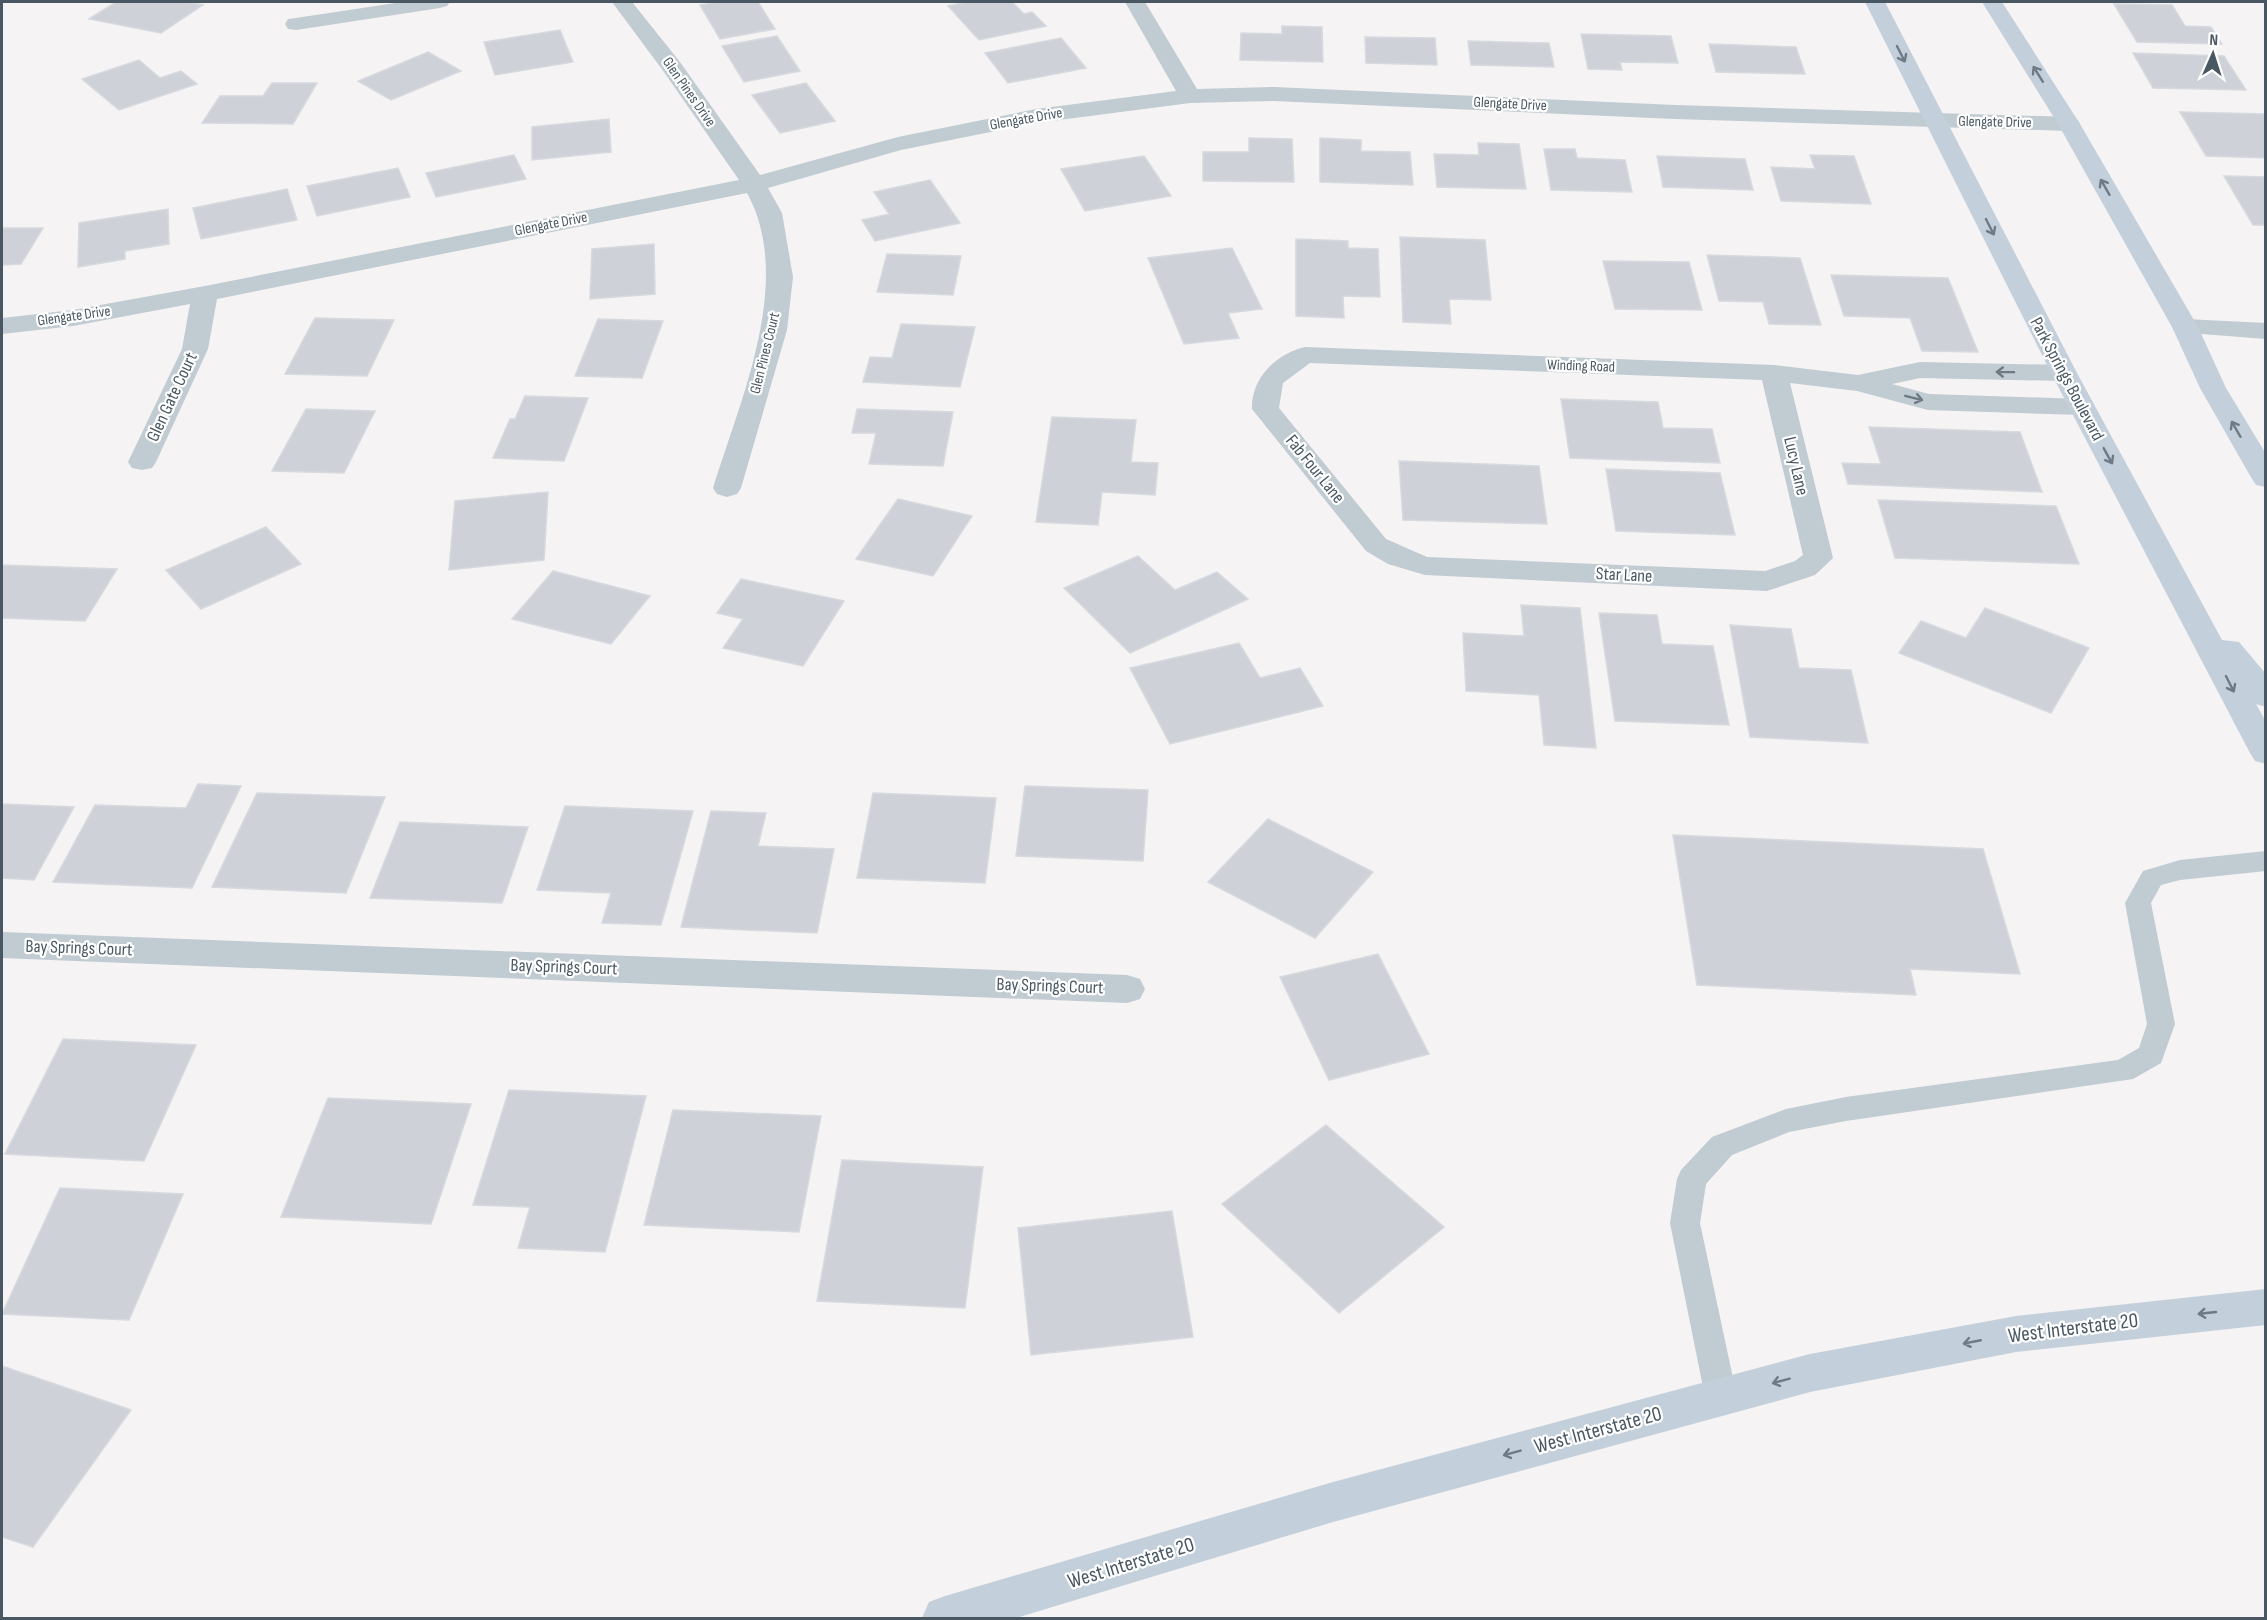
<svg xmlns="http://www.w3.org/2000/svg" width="2267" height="1620" viewBox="0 0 2267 1620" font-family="'Sofia Sans Condensed',sans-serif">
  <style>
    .building { fill: #ced2d8; stroke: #d6d9de; stroke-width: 1.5 }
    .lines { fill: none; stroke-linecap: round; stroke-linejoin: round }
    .service { fill: #c0cbd2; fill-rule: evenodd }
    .minor { fill: #c0cbd2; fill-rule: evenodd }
    .secondary { fill: #c3cfda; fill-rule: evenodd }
    .oneway { stroke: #6e7b86 }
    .oneway2 { stroke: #6d7a84 }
    .labels { text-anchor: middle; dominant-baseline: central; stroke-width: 4.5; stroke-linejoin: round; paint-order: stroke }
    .far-street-label { font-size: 15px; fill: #495762; stroke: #fff }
    .street-label { font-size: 18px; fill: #495762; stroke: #fff }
    .near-street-label { font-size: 21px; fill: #495762; stroke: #fff }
  </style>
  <rect width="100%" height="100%" fill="#f5f3f3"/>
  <path class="building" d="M116,2H186L203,5L161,33L89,19Z
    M719,2H758L775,29L720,39L700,5Z
    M967,2H1012L1024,14L1032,12L1046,26L979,40L948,6Z
    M2114,4L2172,5L2185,26L2211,27L2222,44L2137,42Z
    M1282,26L1322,27L1323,62L1240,60L1241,33L1282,34Z
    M560,30L573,62L495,75L484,42Z
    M1581,34L1671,36L1678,63L1620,62L1622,70L1588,69Z
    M777,36L800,71L744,82L722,46Z
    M1365,37L1435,38L1437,65L1366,63Z
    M1061,38L1086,68L1008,83L985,53Z
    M1468,41L1549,43L1554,67L1471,65Z
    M1709,44L1796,47L1805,74L1716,72Z
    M428,52L461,71L391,100L358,81Z
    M2133,53L2224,56L2246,90L2153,88Z
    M139,60L160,78L181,71L197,84L119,110L82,79Z
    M272,83H317L293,124L202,123L220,96H263Z
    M806,83L835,121L780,133L752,95Z
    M2180,112L2266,114V158L2206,156Z
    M609,119L611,152L532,160V127Z
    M1249,138L1292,139L1294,182L1203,181V152H1249Z
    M1320,138L1361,140V151L1410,152L1413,185L1320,182Z
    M1478,143L1519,144L1526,189L1437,187L1434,154L1479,155Z
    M1544,149H1575L1577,158L1625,160L1632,192L1551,190Z
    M514,155L526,179L436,197L426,173Z
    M1810,155L1854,156L1871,204L1781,201L1771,167L1815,169Z
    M1144,156L1171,196L1085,211L1061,169Z
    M1657,156L1745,159L1753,190L1663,187Z
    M398,168L410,197L317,216L307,186Z
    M2224,176L2266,177V225H2253Z
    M930,180L960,223L875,241L862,220L889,214L874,192Z
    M287,189L297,220L201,239L193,208Z
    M168,209L169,244L125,251V259L78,267L79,223Z
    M2,228H43L21,264L2,265Z
    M1400,237L1485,240L1491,300L1449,299L1451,324L1403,322Z
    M1296,239L1348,241V248L1378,249L1380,297L1343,296L1344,318L1296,316Z
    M654,244L655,294L590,299L592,249Z
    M1232,248L1262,309L1228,313L1239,338L1184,344L1148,258Z
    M887,254L961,256L953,295L877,292Z
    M1707,255L1800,258L1821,325L1769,324L1763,302L1719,301Z
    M1603,261L1689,262L1702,310L1615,309Z
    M1831,275L1948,278L1978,352L1922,351L1910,318L1844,316Z
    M315,318L394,320L367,376L285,374Z
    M598,319L663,321L642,378L575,376Z
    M901,324L975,327L960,387L863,382L870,357L892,358Z
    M525,396L588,398L564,461L493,458L510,419H515Z
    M1561,399L1658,402L1663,428L1712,429L1720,463L1570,458Z
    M306,409L375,411L344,473L272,471Z
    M857,409L953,412L943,466L869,464L876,433H852Z
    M1052,417L1136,420L1131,462L1158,463L1155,495L1102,492L1098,525L1036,522Z
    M1869,427L2020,432L2042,492L1848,484L1842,463L1881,464Z
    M1399,461L1539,466L1547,524L1403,520Z
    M1606,469L1720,473L1735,535L1616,531Z
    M548,492L544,560L449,570L455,501Z
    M898,499L972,516L933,576L856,559Z
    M1878,500L2056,506L2079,564L1895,558Z
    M266,527L301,564L201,609L166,570Z
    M1138,556L1175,590L1217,572L1248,599L1130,653L1064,588Z
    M2,565L117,569L85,621L2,618Z
    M553,571L650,596L611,644L512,619Z
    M741,579L844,601L803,666L723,648L743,619L717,613Z
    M1521,605L1580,608L1596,748L1544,745L1539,695L1466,691L1463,633L1524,636Z
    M1985,608L2089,648L2051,713L1899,653L1921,621L1966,638Z
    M1599,613L1657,615L1662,644L1713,646L1729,725L1615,721Z
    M1730,625L1791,629L1799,668L1851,670L1868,743L1750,737Z
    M1239,643L1260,678L1300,668L1323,706L1170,744L1130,668Z
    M198,784L241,786L192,888L53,882L95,805L186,808Z
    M1025,786L1148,790L1143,861L1016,856Z
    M257,793L385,797L346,893L212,887Z
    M873,793L996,798L985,883L857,878Z
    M2,804L74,807L34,880L2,878Z
    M565,806L693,811L661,925L602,923L611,893L537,890Z
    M711,811L766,813L758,846L834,849L817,933L681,927Z
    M1268,819L1373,872L1315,938L1208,882Z
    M400,822L528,827L502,903L370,898Z
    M1673,835L1983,849L2020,974L1910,969L1916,995L1697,985Z
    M1378,954L1429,1054L1329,1080L1280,977Z
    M63,1039L196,1045L144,1161L5,1154Z
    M509,1090L646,1096L605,1252L518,1248L530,1207L473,1205Z
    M328,1098L471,1104L431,1224L281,1217Z
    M673,1110L821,1116L799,1232L644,1225Z
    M1326,1125L1444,1227L1339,1313L1222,1204Z
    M842,1160L983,1167L965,1308L817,1301Z
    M60,1188L183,1194L129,1320L2,1314Z
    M1172,1211L1193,1337L1031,1355L1018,1228Z
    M2,1366L131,1410L33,1547L2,1537Z"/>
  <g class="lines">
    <path class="service" d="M2266,851V871L2180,880L2161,885L2151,903L2175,1024L2161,1063L2133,1079L1846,1121L1789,1132L1732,1155L1706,1184L1700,1223L1737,1397L1732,1407L1721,1412L1710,1407L1705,1397L1670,1223L1677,1179L1681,1170L1712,1137L1786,1109L1846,1097L2118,1060L2139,1048L2147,1024L2125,903L2143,871L2180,860Z"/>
    <path class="minor" d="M402,2H450L447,6L440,8L296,30L288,29L285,24L288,19L296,18Z
      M612,2H632L680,62L760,175L898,137L1036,109L1176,91L1125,2H1145L1197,89L1274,87L1675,105L2069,117L2077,119L2080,124L2077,129L2069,131L1675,119L1274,101L1190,103L1036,123L901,150L768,188L782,213L793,277L787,330L741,488L737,494L727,497L717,494L713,488C740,400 795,280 747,193L217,299L208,349L156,462L152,468L142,470L132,468L128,462L182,349L190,304L73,326L2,334V318L73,310L205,286L739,180L664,72Z
      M2185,319L2266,323V339L2176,332L2172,327L2176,322Z
      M1305,347L1774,365L1858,375L1920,362L2064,365L2073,367L2077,373L2073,379L2064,381L1920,378L1892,384L1929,394L2082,399L2092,401L2095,407L2092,413L2082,415L1928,410L1857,391L1790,383L1833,558L1815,575L1767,591L1425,575L1388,564L1366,551L1252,409C1251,378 1276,354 1305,347ZM1310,363L1762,380L1803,555L1795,561L1765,571L1427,557L1386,539L1279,408L1283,383Z
      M2,932L1127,975L1140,979L1145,989L1140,999L1127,1003L2,958Z"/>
    <path class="secondary" d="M1865,2H1885L2077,373L2222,640L2239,642L2266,674V707L2256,704L2266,722V764L2255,761L2250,753L2051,373Z
      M1982,2H2002L2080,124L2198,327L2226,388L2266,454V487L2256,485L2252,479L2200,388L2172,327L2058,124Z
      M2266,1289V1325L2016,1352L1810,1392L1333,1522L1016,1618H922L929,1602L945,1596L1333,1482L1810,1354L2016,1316Z"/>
  </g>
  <defs><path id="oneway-shaft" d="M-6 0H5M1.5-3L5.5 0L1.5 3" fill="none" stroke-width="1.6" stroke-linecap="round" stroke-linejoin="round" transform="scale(1.5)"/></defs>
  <g class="oneway">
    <use href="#oneway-shaft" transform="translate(1901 54) rotate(63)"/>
    <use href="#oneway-shaft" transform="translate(2038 74) rotate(-122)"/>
    <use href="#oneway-shaft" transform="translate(2105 187) rotate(-120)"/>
    <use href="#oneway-shaft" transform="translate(1990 227) rotate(63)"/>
    <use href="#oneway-shaft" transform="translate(2236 429) rotate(-120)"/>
    <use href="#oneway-shaft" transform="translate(2108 456) rotate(61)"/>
    <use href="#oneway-shaft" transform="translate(2230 684) rotate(63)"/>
    <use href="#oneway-shaft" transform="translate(2207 1313) rotate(174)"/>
    <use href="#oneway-shaft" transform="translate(1972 1342) rotate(169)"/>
    <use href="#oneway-shaft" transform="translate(1781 1381) rotate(165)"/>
    <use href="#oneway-shaft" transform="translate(1512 1453) rotate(165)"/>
  </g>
  <g class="oneway2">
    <use href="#oneway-shaft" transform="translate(2005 372) rotate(-179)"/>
    <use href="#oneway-shaft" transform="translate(1914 398) rotate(14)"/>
  </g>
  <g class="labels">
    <g class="far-street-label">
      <text transform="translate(689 92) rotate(55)">Glen Pines Drive</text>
      <text transform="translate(1510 104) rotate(3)">Glengate Drive</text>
      <text transform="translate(1026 119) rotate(-10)">Glengate Drive</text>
      <text transform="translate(1995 122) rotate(1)">Glengate Drive</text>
      <text transform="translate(551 224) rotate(-11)">Glengate Drive</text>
      <text transform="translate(74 316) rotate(-8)">Glengate Drive</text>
      <text transform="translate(765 353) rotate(-76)">Glen Pines Court</text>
      <text transform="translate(1581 366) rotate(2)">Winding Road</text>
    </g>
    <g class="street-label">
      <text transform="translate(2067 379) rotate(62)">Park Springs Boulevard</text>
      <text transform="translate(172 397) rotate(-65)">Glen Gate Court</text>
      <text transform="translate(1796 466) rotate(77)">Lucy Lane</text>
      <text transform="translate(1315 469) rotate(51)">Fab Four Lane</text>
      <text transform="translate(1624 575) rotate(3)">Star Lane</text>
      <text transform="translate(79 948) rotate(2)">Bay Springs Court</text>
      <text transform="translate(564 967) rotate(2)">Bay Springs Court</text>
      <text transform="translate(1050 986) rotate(2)">Bay Springs Court</text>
    </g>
    <g class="near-street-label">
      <text transform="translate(2073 1328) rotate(-7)">West Interstate 20</text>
      <text transform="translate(1598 1430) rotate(-15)">West Interstate 20</text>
      <text transform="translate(1131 1563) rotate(-17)">West Interstate 20</text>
    </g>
  </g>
  <rect width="2267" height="1620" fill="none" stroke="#495762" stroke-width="6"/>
  <g transform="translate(2213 54) rotate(3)" stroke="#ffffff" stroke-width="4.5" paint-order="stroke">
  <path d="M0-4.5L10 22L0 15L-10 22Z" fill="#495762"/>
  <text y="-9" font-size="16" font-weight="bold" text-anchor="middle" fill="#495762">N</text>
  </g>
</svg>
